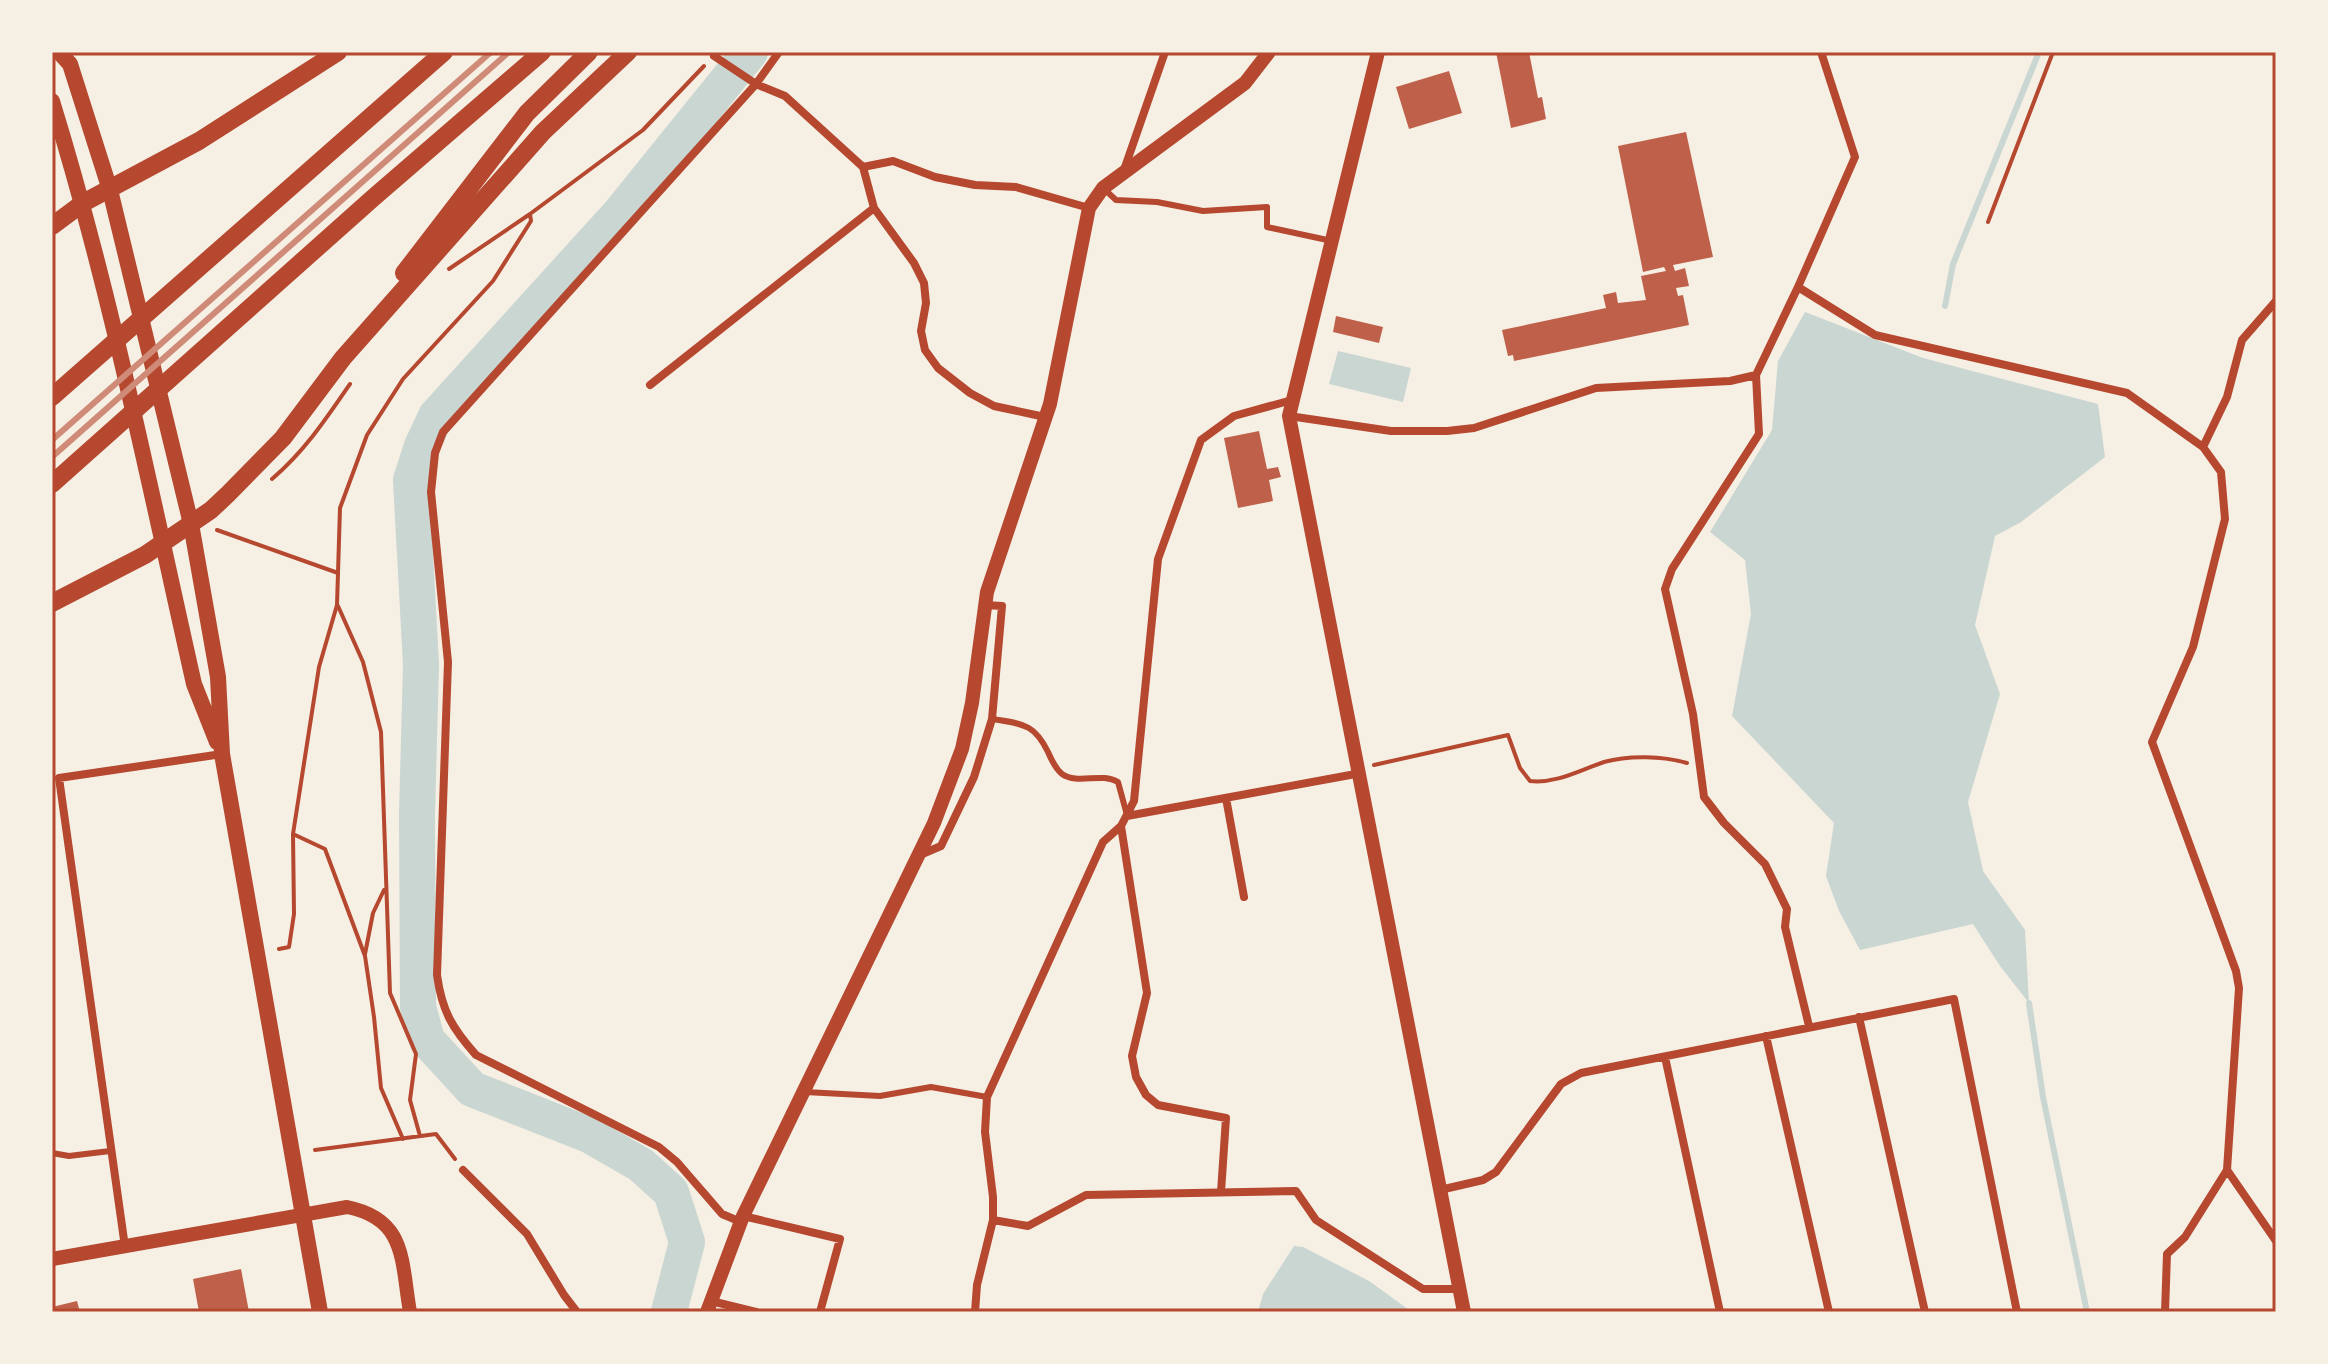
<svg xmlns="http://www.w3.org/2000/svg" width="2328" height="1364" viewBox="0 0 2328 1364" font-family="Cabin,sans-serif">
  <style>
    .water { fill: #c9d6d2 }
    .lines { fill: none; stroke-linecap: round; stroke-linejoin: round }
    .stream { stroke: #c9d6d2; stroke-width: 6 }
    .river { stroke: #c9d6d2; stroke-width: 36 }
    .building { fill: #bf614a }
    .path { stroke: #b5482f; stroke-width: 4 }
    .service { stroke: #b5482f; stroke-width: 6 }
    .minor { stroke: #b5482f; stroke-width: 8 }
    .tertiary { stroke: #b5482f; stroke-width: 14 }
    .secondary { stroke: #b5482f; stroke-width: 16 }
    .primary { stroke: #b5482f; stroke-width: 18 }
    .rail { stroke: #cf8b77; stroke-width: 6 }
    .neatline { fill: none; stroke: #b5482f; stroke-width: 3 }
  </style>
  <rect width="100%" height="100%" fill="#f6efe4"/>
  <path class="water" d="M1805,312L1923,358L2098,404L2105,457L2021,522L1995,536L1975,625L2000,694L1968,802L1983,871L2025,930L2029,1003L2000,966L1973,924L1860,950L1839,911L1826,876L1834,823L1732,716L1751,614L1745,560L1710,532L1772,430L1778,361Z
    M1338,351L1411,368L1403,402L1329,384Z
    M1294,1246L1303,1247L1369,1281L1412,1312H1258L1263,1294Z"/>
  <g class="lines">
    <path class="stream" d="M1945,306L1953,264L2039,52
      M2029,1003L2043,1097L2087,1312"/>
    <path class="river" d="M669,1312L687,1242L671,1192L641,1165L589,1135L472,1089L427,1040L418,1007L417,813L421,665L411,480L422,446L436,416L620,213L750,52"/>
  </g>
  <path class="building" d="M1496,52H1529L1538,98L1542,97L1546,119L1511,128Z
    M1449,71L1462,113L1409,129L1396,87Z
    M1686,132L1713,257L1673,265L1675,271L1685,268L1689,286L1676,288L1678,296L1683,295L1689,325L1514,361L1513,355L1508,356L1502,330L1606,308L1603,295L1616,292L1618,303L1646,300L1641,276L1666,271L1664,267L1643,272L1618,146Z
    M1336,316L1383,327L1379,343L1333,332Z
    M1259,431L1267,469L1278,467L1281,477L1269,480L1273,501L1238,508L1224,438Z
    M241,1269L249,1312H199L193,1279Z
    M77,1301L80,1312H52V1307Z"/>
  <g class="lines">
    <path class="path" d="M1988,222L2053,52
      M449,269L530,214L643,130L704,66
      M272,479C304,452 326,419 350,384
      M217,530L338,573
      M338,606L363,662L381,732L390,993L416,1054L410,1100L420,1136
      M1374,765L1508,735L1520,768L1530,781C1556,784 1580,770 1604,762C1629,755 1663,756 1687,763
      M293,834L325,849L365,956L374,1017L381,1088L403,1139
      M279,949L289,947L294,914L293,834L319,667L337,605L340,508L367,435L403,379L493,281L531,221L530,214
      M365,954L373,913L384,890
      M315,1150L436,1134L455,1159"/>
    <path class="service" d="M1103,188L1116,200L1157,202L1203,211L1267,207V227L1332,241
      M992,719C1022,724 1034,723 1048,752C1051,759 1056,769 1062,774C1078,785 1101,772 1118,782L1127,815
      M805,1092L880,1096L931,1087L987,1097
      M52,1153L69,1156L110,1151"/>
    <path class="minor" d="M714,56L756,84L785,96L863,167L874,208L914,263L924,283L926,303L921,331L925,350L938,368L970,393L994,406L1045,417
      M863,167L893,161L935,177L975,185L1016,187L1089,208
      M1124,170L1165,52
      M1798,287L1875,335L2127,393L2203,447L2221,472L2225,519L2193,647L2152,742L2236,971L2239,988L2227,1170L2276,1241
      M650,385L874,208
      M1289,416L1391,431H1447L1474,428L1596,388L1730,381L1756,375
      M2203,447L2227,397L2242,340L2276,301
      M1226,798L1244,897
      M1127,816L1361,773
      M1121,826L1147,993L1132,1056L1136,1077L1146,1095L1158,1105L1226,1118L1221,1192
      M920,855L941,846L974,777L992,719L1002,606L985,605
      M1859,1017L1925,1312
      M1809,1026L1785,927L1787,909L1765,864L1724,823L1704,797L1693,714L1665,589L1672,569L1759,434L1756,375L1798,287L1855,157L1821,52
      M1766,1036L1829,1312
      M1665,1057L1720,1312
      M463,1170L527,1234L564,1295L577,1312
      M1440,1190L1483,1180L1496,1172L1561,1084L1581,1073L1954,999L2017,1312
      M743,1216L840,1239L820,1312
      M993,1220L1028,1226L1086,1195L1296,1191L1316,1220L1423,1289H1460
      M741,1222L722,1214L677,1162L659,1147L476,1055C452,1028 442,1011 437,975L448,662L431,492L435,453L443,432L756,84L779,52
      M125,1247L59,778L222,754
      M711,1301L756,1312
      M975,1312L977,1285L993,1220V1197L985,1132L987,1097L1103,842L1121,826L1134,801L1158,559L1201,440L1234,416L1292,400
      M2165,1312L2167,1254L2185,1237L2227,1170"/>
    <path class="tertiary" d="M1378,52L1289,416L1464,1312
      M52,1259L347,1207C407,1219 401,1261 410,1312
      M707,1312L743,1216L934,823L962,749L972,703L987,592L1050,404L1089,208L1103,188L1245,83L1269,52"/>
    <path class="secondary" d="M59,52L70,64L110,190L191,524L218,677L222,754L320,1312
      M52,101C111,292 150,489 194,684L217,742"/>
    <path class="primary" d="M52,226L83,203L199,141L338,52
      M404,273L527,113L589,52
      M52,397L444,52
      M52,484L373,198L542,52
      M52,603L145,555L211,510L228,494L283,438L343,358L543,132L628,52"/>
    <path class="rail" d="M52,440L491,52
      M52,457L509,52"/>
  </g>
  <rect width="2328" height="1364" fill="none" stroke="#f6efe4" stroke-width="108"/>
  <rect x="54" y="54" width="2220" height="1256" class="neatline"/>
</svg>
